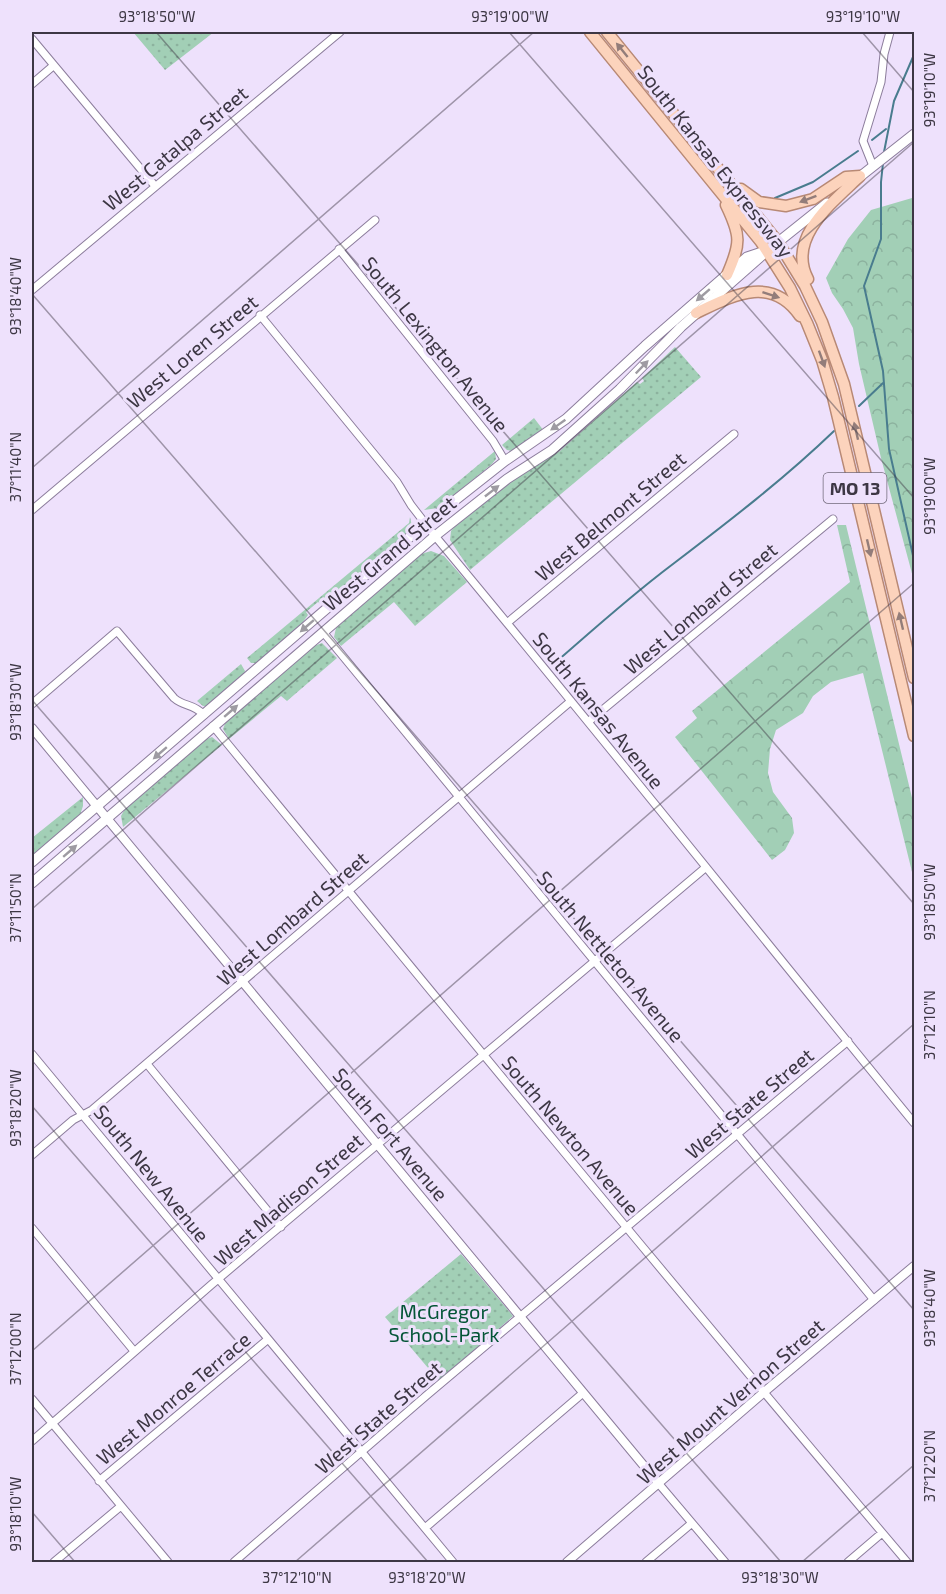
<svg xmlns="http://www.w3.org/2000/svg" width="946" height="1594" viewBox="0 0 946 1594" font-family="'Exo 2',sans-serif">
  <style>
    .grass { fill: url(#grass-dots) }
    .forest { fill: url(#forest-crowns) }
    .garden { fill: #a2cfb6 }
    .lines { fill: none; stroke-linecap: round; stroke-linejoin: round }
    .stream { stroke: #497c8e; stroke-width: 2 }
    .minor-casing { stroke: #8c7d9c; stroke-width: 9 }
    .tertiary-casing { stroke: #8c7d9c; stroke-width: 10 }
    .secondary-casing { stroke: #8c7d9c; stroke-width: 11 }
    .primary-casing { stroke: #b88975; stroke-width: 13 }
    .minor { stroke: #fff; stroke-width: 7 }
    .tertiary { stroke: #fff; stroke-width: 8 }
    .secondary { stroke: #fff; stroke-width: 9 }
    .primary { stroke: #fcd3bc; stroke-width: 10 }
    .oneway { fill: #937d7a }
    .oneway2 { fill: #9e9ba2 }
    .ticks { fill: none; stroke: #3d3744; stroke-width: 1.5; stroke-opacity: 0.45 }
    .labels { text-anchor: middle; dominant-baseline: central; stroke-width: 6; stroke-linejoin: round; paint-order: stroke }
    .shield { fill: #eee1fc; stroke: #726a7b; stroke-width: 1.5 }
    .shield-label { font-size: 18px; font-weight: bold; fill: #3d3744 }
    .street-label { font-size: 20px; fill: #3d3744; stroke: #eee1fc }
    .park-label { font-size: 20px; fill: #045537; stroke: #eee1fc }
    .neatline { fill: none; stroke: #3d3744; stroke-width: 2 }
    .ticks-label { font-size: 15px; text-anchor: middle; fill: #3d3744 }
  </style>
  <defs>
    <pattern id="grass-dots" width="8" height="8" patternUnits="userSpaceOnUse" patternTransform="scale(1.5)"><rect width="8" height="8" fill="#a2cfb6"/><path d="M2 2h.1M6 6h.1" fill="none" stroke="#8cb29e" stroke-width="1.8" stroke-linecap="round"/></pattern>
    <pattern id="forest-crowns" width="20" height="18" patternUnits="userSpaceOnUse" patternTransform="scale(1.5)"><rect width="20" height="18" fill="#a2cfb6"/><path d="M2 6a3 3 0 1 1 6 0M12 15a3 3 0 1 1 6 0" fill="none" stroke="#8cb29e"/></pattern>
  </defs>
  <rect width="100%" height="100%" fill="#eee1fc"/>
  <path class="grass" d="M133,32H197L205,33L214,32L165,70Z
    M675,347L701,377L470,570L450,540L451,531L456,525L511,481L560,451L637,382L640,384L644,381L642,378Z
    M534,418L544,431L512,451L507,450L502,445Z
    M495,451L496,459L492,464L438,508L424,510Z
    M410,517L412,526L409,533L340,593L321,604L318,602L306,612L308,615L300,626L257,663H251L247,658L409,523Z
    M431,551L444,556L467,582L415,626L394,602L341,646L334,637L336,628L421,554Z
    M322,643L337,658L287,701L281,696L229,739L223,729L226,721L314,646Z
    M241,664L245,671L244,675L208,706H203L197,701Z
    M212,737L222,745L123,827L121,816L126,807L204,740Z
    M83,797V806L80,815L32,856V838Z
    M461,1254L513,1316L439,1381L385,1317Z"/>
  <path class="forest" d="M912,198L914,200V581L881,458L859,364L853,328L843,309L832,293L826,278L848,239L871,210Z
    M837,525H846L914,806V880L863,673L831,682L813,696L803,713L776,730L770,749L768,773L773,792L792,818L794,833L785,850L772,860L675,737L697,718L692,711L850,582Z"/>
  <path class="garden" d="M420,1319L430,1332L418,1343L407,1330Z"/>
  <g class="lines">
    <path class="stream" d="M872,140L886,129
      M884,152L894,101L913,57L914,42
      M883,163L881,182V239L864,286L883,371L889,449L914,560
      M775,198L813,182L858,151
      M859,406L883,383
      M555,663C589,633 624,602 660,574C720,528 780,483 834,431"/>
    <g class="minor-casing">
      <path id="minor" d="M32,39L155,186
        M32,84L53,66
        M873,166L863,141L881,82L884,54L890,32
        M339,249L493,441L505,461
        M32,290L340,32
        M260,315L397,482L411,505L435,536C597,730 754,928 914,1123
        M32,510L375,220
        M507,623L734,434
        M323,632L874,1300
        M32,704L117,631L174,698C184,707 193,703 204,715
        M588,722L833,519
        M213,726C443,1006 673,1286 907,1562
        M32,1054L453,1562
        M147,1064L281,1227
        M32,1155L73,1120L92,1110L571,701
        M32,1228L134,1351
        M32,1399L168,1562
        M32,1441L211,1285L705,868
        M99,1481L267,1340
        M659,1484L725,1562
        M425,1528L583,1393
        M54,1562L121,1506
        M234,1562L427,1395L848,1041
        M646,1562L692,1523
        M848,1562L882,1533"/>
    </g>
    <g class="tertiary-casing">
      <path id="tertiary" d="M32,728L659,1484
        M567,1562L763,1393L914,1266"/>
    </g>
    <g class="secondary-casing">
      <path id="secondary" d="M857,179L914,134
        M32,862L425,524L505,461L566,419L645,346L747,257L765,251
        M32,883L435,536L507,479L552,450L620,389L681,327L767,251L827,203"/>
    </g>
    <g class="primary-casing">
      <path id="primary" d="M590,32L761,242L790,288L807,323L822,360L833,397L914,736
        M607,32L778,242L805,286L822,322L844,384L914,678
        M741,189L759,202L786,206L813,199L846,177L860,176
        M726,205C741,236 741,243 727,275
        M808,279C786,238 833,202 860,176
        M696,313C732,296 771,274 800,316"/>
    </g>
    <use href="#minor" class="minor"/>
    <use href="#tertiary" class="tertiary"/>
    <use href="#secondary" class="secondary"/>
    <use href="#primary" class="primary"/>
  </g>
  <defs><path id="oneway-solid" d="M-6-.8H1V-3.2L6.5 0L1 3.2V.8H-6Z" transform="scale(1.5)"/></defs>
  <g class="oneway">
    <use href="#oneway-solid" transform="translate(622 50) rotate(-129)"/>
    <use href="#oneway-solid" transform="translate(808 199) rotate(159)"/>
    <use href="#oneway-solid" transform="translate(771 295) rotate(18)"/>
    <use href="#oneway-solid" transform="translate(822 359) rotate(70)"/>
    <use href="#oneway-solid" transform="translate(856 431) rotate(-103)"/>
    <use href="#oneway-solid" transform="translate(869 548) rotate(77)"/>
    <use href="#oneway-solid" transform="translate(901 621) rotate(-103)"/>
  </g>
  <g class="oneway2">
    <use href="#oneway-solid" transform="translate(703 295) rotate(139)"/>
    <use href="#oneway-solid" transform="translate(642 367) rotate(-46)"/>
    <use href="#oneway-solid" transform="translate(558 425) rotate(145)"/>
    <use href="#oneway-solid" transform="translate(492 491) rotate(-38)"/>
    <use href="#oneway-solid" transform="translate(307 626) rotate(139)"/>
    <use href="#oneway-solid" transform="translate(231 711) rotate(-41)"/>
    <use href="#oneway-solid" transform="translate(160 753) rotate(139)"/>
    <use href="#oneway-solid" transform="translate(70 851) rotate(-41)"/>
  </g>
  <path class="ticks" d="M156,32L914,904M509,32L914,498M862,32L914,92M32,294L914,1310M32,468L534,32M32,700L781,1562M32,909L914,142M32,1106L428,1562M32,1351L914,583M32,1512L75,1562M295,1562L914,1024M802,1562L914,1465"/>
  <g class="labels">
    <rect class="shield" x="823.5" y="473" width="63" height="30" rx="4.5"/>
    <g class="shield-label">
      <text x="855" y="488">MO 13</text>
    </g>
    <g class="street-label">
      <text transform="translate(175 148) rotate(-40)">West Catalpa Street</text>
      <text transform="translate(716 161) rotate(52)">South Kansas Expressway</text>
      <text transform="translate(436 344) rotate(51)">South Lexington Avenue</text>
      <text transform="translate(192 351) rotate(-40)">West Loren Street</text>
      <text transform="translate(610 516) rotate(-40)">West Belmont Street</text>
      <text transform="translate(389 553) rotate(-40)">West Grand Street</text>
      <text transform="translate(700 608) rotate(-40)">West Lombard Street</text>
      <text transform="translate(599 710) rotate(51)">South Kansas Avenue</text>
      <text transform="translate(292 918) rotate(-41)">West Lombard Street</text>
      <text transform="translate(611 956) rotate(50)">South Nettleton Avenue</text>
      <text transform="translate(749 1103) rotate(-40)">West State Street</text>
      <text transform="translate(391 1134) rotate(50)">South Fort Avenue</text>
      <text transform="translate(571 1135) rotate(50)">South Newton Avenue</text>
      <text transform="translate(152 1173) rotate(51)">South New Avenue</text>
      <text transform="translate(288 1199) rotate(-41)">West Madison Street</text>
      <text transform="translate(173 1398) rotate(-40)">West Monroe Terrace</text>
      <text transform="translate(730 1401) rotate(-41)">West Mount Vernon Street</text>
      <text transform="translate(378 1417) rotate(-41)">West State Street</text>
    </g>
    <g class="park-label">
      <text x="444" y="1311">McGregor<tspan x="444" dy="23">School-Park</tspan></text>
    </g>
  </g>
  <rect width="946" height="1594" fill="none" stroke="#eee1fc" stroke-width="66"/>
  <rect x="33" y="33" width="880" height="1528" class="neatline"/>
  <g class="ticks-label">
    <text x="157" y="22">93°18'50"W</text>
    <text x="510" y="22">93°19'00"W</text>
    <text x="863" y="22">93°19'10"W</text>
    <text transform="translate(930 90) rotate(-90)" y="5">93°19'10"W</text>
    <text transform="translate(16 296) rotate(-90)" y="5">93°18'40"W</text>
    <text transform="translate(16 467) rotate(-90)" y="5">37°11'40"N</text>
    <text transform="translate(930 496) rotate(-90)" y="5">93°19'00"W</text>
    <text transform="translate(16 702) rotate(-90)" y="5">93°18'30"W</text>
    <text transform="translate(930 902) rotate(-90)" y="5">93°18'50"W</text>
    <text transform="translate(16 908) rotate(-90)" y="5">37°11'50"N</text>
    <text transform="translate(930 1025) rotate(-90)" y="5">37°12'10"N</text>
    <text transform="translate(16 1108) rotate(-90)" y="5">93°18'20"W</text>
    <text transform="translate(930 1308) rotate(-90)" y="5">93°18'40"W</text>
    <text transform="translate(16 1349) rotate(-90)" y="5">37°12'00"N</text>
    <text transform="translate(930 1466) rotate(-90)" y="5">37°12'20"N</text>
    <text transform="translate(16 1514) rotate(-90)" y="5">93°18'10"W</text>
    <text x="297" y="1583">37°12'10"N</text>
    <text x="427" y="1583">93°18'20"W</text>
    <text x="780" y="1583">93°18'30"W</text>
  </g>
</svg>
